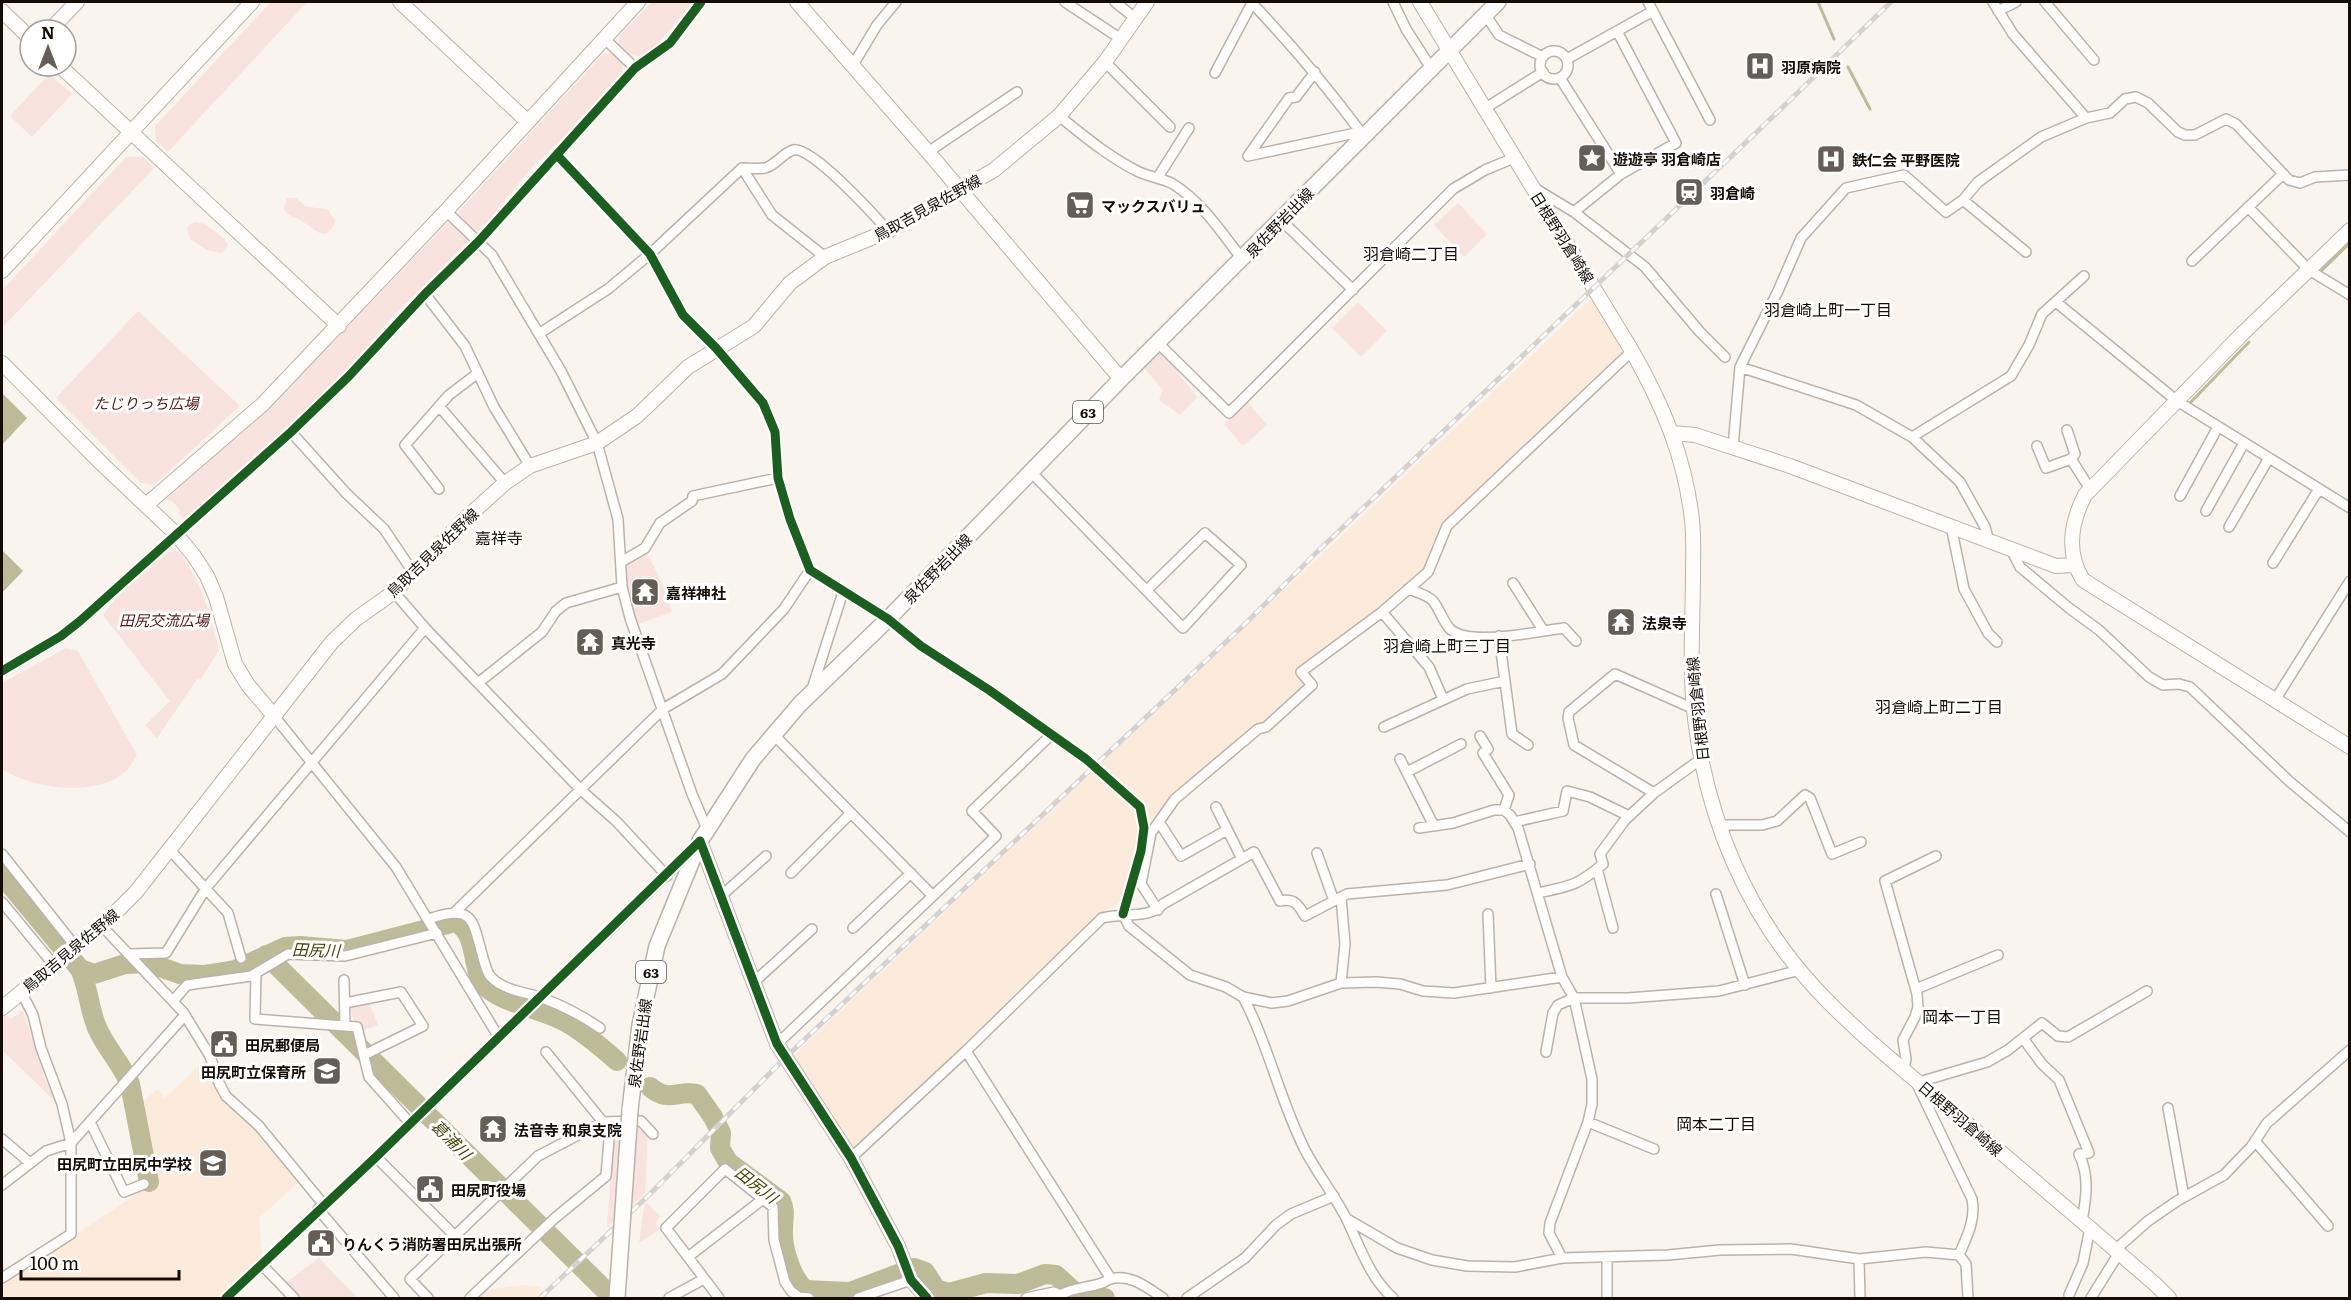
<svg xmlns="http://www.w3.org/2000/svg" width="2351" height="1300" viewBox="0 0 2351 1300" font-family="Literata,'Noto Sans JP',serif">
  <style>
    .built { fill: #fcebdb }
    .green { fill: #f8e3de }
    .water { fill: #bebb99 }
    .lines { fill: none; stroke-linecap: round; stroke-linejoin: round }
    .stream { stroke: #bebb99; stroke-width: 3 }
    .river { stroke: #bebb99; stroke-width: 20 }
    .street-tunnel { stroke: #d8d1cb; stroke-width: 9; stroke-dasharray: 9 4.5; stroke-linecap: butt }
    .street-casing { stroke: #bab3ab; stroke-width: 12 }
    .secondary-casing { stroke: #bab3ab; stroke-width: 16 }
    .primary-casing { stroke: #bab3ab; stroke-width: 18 }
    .street { stroke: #fefdfc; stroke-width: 9 }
    .secondary { stroke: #fefdfc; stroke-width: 14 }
    .primary { stroke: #fefdfc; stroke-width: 15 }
    .rail-casing { stroke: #d4d1cf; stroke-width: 5 }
    .rail { stroke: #fff; stroke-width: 3; stroke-dasharray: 9; stroke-linecap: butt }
    .primary-bridge-casing { stroke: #bab3ab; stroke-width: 18; stroke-linecap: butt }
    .primary-bridge { stroke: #fefdfc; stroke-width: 15 }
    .cycleway-casing { stroke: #fff; stroke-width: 13 }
    .cycleway { stroke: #1b5e20; stroke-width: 9 }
    .labels { text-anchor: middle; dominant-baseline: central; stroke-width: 6; stroke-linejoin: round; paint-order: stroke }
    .shield { fill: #fff; stroke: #5b5550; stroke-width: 1.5 }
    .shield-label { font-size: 14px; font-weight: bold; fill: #150c05 }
    .poi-label { font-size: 15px; font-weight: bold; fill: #150c05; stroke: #fff; text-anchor: start }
    .street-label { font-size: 15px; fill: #150c05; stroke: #fff }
    .park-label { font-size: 15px; font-style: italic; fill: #541613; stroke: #fff }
    .neighbourhood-label { font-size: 16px; fill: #150c05; stroke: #fff }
    .water-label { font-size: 16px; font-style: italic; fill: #48440b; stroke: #fff }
  </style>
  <rect width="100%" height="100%" fill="#faf4ee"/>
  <path class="built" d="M1593,297L1624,349V354L1445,524L1426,568L1394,599L1294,671L1305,686L1173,797L1138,846L1124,900L1099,915L858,1146H852L794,1055Z
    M206,1059L216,1086L225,1102L256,1129L298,1183L259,1218L262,1256L219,1298H2V1283L152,1184L138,1106L157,1089L165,1098Z
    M523,1285L539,1287L549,1296L547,1298H477L486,1290Z"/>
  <path class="green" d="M271,2H307L168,152L156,141L155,126Z
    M652,2H693L651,52C638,60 629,55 619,45V36Z
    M612,53L623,64L622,72L568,133L533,166L480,231H475L459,215V211L603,54Z
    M49,74L72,94L32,137L10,116Z
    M126,157H143L154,168L2,328V290Z
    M287,198H296L305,206L328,210L335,220C328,245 316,230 303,222C296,217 288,217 284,209Z
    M1458,203L1487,234L1464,257L1434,225Z
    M195,222C205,222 224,236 228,245L222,253L207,250L190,239L187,228L190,224Z
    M447,223H452L469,238V243L388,321L373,342L311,407L184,519L178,513L180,510L172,501L165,499L275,402Z
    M1358,302L1387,331L1361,357L1332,328Z
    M138,311L240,406L154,485L141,483L56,398Z
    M1157,345L1197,397L1180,415L1159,400L1163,390L1140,363Z
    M1247,401L1267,425L1243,446L1224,424Z
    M178,551C202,581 210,614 219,650L200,680L198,678L157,738L145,725L170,701L103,615L117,597L168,552Z
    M646,551L663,585L672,612L635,625L630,609L623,564Z
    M66,648L78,651L137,755C134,760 130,767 126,771C97,798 32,789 2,769V683Z
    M369,1002L378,1025L364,1030L361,1022L354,1023L351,1008Z
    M18,1011H23L44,1072L43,1075L58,1104L2,1050V1016L7,1014L9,1019L19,1014Z
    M622,1121L640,1122L648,1132L645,1194L607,1227L614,1129Z
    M645,1201L660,1217L655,1223L660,1229L639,1243Z
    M319,1258L358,1298H297L284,1284Z"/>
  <path class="water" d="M2,393L27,418L2,445Z
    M2,550L23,571L2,593Z"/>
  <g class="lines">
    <path class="stream" d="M1818,2L1834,39
      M1848,67L1870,109
      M2322,270L2350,243
      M2190,403L2249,342"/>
    <path class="river" d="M2,875L80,969L94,974L125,964L149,963L180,974L204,975L235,970L285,947L300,946L347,950L455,922C479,933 470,968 485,986C500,1003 547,1010 569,1024C586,1034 602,1048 617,1061
      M266,955L613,1298
      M80,969C89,988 89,1013 99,1032C108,1050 122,1065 130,1084L149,1182
      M650,1087C669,1103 676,1090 697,1094L713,1117L721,1133L720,1148L728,1162L781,1201C786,1212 783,1217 783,1229C782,1248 791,1277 805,1290L850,1292L914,1268L925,1272L936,1289L949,1293L986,1283L1018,1284L1045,1274L1056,1275L1080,1297L1105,1298"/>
    <path class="street-tunnel" d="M1086,759L1140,807L1144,828L1141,851"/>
    <g class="street-casing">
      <path id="street" d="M1065,2L1121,39
        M1115,2L1135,18
        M1251,2C1291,44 1328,88 1363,135
        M1393,2L1406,29L1431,68
        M1648,2L1710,120
        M1993,2L2013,34L2086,118
        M2045,2L2094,60
        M1998,11L2016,2
        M1485,14L1499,35L1543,57
        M604,38L635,68
        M1540 65a14 14 0 1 1 28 0a14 14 0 1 1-28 0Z
        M1567,59L1653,11
        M1105,62L1170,127
        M853,65L877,25L896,2
        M1315,72L1296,97L1289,98L1248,156L1360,132
        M1215,73L1252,3
        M1560,78L1621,174L1676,143L1617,31
        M1484,109L1543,72
        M1059,116C1084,136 1110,158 1139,172C1150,177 1162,178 1173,184C1202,202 1222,233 1242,259
        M928,152L1017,92
        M557,155L650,254L683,315L716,348L763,403L775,432L778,478L790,519L810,570L888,619L921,646L989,690L1086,759
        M742,168L772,215L825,257
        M1158,177L1189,128
        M1536,189L1574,212L1645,267L1700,332L1725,357
        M1963,200L2026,252
        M2248,207L2309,270L2350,295
        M446,211L492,255L561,371L597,443L618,519L622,587L630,618L692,794L707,829
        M1574,212L1621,174
        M1280,219L1353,290
        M2192,261L2283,174
        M425,294L465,346L494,407L530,466
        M2056,302L2177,401L2350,508
        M540,333L608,289L650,254L742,168C749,168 758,169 765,168C776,165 783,153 793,150C810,144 876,217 888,231
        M1157,342L1229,413L1453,189L1485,170L1514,158
        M1740,367L1856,405L1912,437L1960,482L1985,527L1989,541
        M439,406L505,483
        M2067,430L2075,454L2071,459L2090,489
        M291,432L346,493L384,529L413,572
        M1912,437L2011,376L2029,345L2042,314L2084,276
        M2037,446L2046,468L2071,459
        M1733,447L1740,367L1778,291L1801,238L1846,188L1904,175L1946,212L1963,200L1978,182L2041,137L2086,118L2110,113L2125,99L2136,97L2148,103L2178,132L2185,135H2195L2226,119L2236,124L2289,180L2300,183L2315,177L2350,175
        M1030,471L1183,628L1241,565L1205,533L1147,590
        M439,489L405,445L449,395L478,373
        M2180,496L2218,427
        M2206,511L2244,443
        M1951,526L1964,589L1988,633L1997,642
        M2229,527L2269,458
        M2011,549L2020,567L2069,608L2099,630L2149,677L2163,685L2179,684L2190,687L2289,781L2350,832
        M621,562L645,548L660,523L692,501L693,496L778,478
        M2273,563L2319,489
        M1513,583L1543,630
        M1408,589C1416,592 1428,595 1433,601C1440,610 1443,621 1450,629C1470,647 1538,631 1564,628L1576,641
        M394,592L425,628L581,790L617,822L667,876
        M1382,612L1429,667L1443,699
        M1499,636L1512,734L1528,745
        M2,671L61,636L80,621L291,432L349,376L425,294L479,241L635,68L670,43L701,2
        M478,683L542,632L556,611L566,603L622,587
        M812,689L843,592
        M2275,700L2350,581
        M274,716L396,867L498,1036
        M1384,727L1467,689L1505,681
        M774,735L932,895
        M1480,736L1488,749L1483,753L1509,795L1504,810
        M1400,759L1434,826
        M1407,772L1461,744
        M1654,793L1574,745L1568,718L1569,712L1615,674L1694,709
        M1216,807L1242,859
        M1159,822L1181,856L1227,830
        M1514,822L1563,811L1567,791L1590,797L1629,816
        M1718,825H1762L1777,821L1805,795L1810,798L1832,854L1861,842
        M1419,828L1453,823L1494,810H1504L1510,815L1518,828L1562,977
        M170,850L228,913L241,958
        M1317,853L1334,901
        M2,854L75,946
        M1597,869L1613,928
        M791,873L851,813
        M1538,893C1570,886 1577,886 1603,864L1600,854L1625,820L1654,793L1701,759
        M1716,894L1745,985
        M721,896L766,856
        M1341,897L1345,944L1341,983
        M2,902L54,965
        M1158,910L1141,884L1151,833L1175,799L1258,729L1266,727L1312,685L1301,672L1382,612L1428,572L1447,526L1632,351
        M455,912L663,709L722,674L784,609L810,570
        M1123,914L1129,926L1190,975L1226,987L1243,997L1272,1003L1288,1001L1341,983L1376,982L1400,984L1423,991L1454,993L1562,977L1574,998H1628L1719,991L1800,970
        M1123,914L1141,851
        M1488,914L1491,988
        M429,919C476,903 472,921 484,961C486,967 487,973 491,977C504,991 526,992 542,998C564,1006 581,1015 600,1028
        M102,926L183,1012L210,1056L219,1083L226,1096L259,1126L324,1205
        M853,928L911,873
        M128,954L166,953L206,888L425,628
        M256,974L255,1019L345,1026
        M344,980L345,1026L357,1027L369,1077L410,1123
        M753,983L812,929
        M1916,989L1998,955
        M1243,997C1269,1046 1280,1101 1305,1150C1317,1173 1333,1193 1345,1216C1359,1244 1369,1277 1393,1298
        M173,1001L187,985L251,976L288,954L345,956L437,933
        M345,1003L401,992L423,1026L364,1055
        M2023,1038L2042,1064L2059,1080L2089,1153L2079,1154C2090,1177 2086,1198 2082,1222
        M777,1044L996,836L972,811L1052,734
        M966,1051L1111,1279
        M1546,1052L1553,1013L1558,1005L1574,998L1592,1079V1104L1588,1122L1550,1223L1549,1233L1562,1258
        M1904,1069L1906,1059L1903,1040L1915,1017L1918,1007L1917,994L1885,881L1936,856
        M1916,1082L1972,1199C1976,1220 1967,1236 1959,1255
        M1919,1082L1987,1062L2008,1050L2042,1023L2058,1036L2068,1037L2147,991
        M2168,1108L2184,1197
        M90,1122L124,1192L144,1184
        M1588,1122L1654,1149
        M2,1139L30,1163
        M2255,1141L2328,1226
        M376,1157L455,1236
        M851,1158L966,1051L1102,918C1121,912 1149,920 1163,904L1254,852L1280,901C1294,898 1298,904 1305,916L1347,894L1447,885L1530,864
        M2,1185L46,1151L71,1143L185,1015
        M318,1209L394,1298
        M1347,1219L1397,1248L1432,1260L1467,1266L1515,1267L1562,1258L1668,1255L1720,1250L1791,1249L1859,1259L1926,1252L1959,1255L1966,1264L1968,1298
        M2115,1250L2148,1221L2177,1201L2224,1175L2251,1147L2267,1123L2350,1050
        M688,1257L763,1199
        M1607,1257V1298
        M1859,1259L1860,1298
        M261,1264L294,1298
        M2,1278L71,1234V1143L62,1104L41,1048L33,1015L21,991
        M2069,1295L2083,1263L2090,1228
        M226,1298L376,1157L693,849
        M428,1298L410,1279L538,1156L603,1122L641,1121L653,1134
        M470,1298L555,1218L606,1176L610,1127L603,1122L546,1052
        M669,1298L704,1279
        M719,1298L666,1228L725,1169L773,1207L774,1240L785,1282L791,1291L799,1297L809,1298
        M858,1298L911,1280
        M1026,1298L1054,1292L1060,1295C1074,1287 1088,1288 1102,1283C1105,1282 1107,1280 1110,1279C1130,1273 1148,1288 1163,1298
        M1187,1298L1245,1258L1276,1225L1291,1214L1334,1196
        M2091,1298L2119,1253"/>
    </g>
    <g class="secondary-casing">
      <path id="secondary" d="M400,2L527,121
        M797,2L928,152L1121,379
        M1420,2L1632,351C1663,406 1685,457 1692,520C1694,537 1693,555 1693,572C1693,621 1689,670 1695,719C1707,819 1747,915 1816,989C1859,1035 1909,1074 1956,1114C2023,1171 2089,1227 2155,1284L2169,1298
        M2,11L30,38
        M50,30L77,2
        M60,66L339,326
        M2350,230L2242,334L2085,495C2071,522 2066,553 2083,580L2350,747
        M2,271L252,2
        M2,363L101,463L176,534L194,556L207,576L216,597L235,664L248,685L274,716
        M1672,433L1695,435L1790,466L2056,566L2074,565
        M146,505L263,404L446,211L638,2
        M700,841L777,1044L851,1158L898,1246L911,1280L927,1298
        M2,1008L102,926L136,892L332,642L356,619L394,592L464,520L505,483L530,466L597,443L637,416L688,367L754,326L790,283L825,257L888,231L994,170L1059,116L1105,62L1147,2"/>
    </g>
    <g class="primary-casing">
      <path id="primary" d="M630,1110L640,1025L657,946L700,841L753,759L800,704L888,619L1121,379L1498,2"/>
    </g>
    <use href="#street" class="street"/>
    <use href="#secondary" class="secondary"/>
    <use href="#primary" class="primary"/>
    <g class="rail-casing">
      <path id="rail" d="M540,1298L651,1193L785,1058L1247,622L1315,554L1785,105L1891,2"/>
    </g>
    <use href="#rail" class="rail"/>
    <g class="primary-bridge-casing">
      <path id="primary-bridge" d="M617,1298L630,1110"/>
    </g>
    <use href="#primary-bridge" class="primary-bridge"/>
    <g class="cycleway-casing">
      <path id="cycleway" d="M557,155L650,254L683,315L716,348L763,403L775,432L778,478L790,519L810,570L888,619L921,646L989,690L1086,759L1140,807L1144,828L1141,851L1123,914
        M2,671L61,636L80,621L291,432L349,376L425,294L479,241L635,68L670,43L701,2
        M226,1298L376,1157L700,841L777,1044L851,1158L898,1246L911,1280L927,1298"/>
    </g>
    <use href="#cycleway" class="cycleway"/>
  </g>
  <defs>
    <g id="hospital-square" transform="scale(1.5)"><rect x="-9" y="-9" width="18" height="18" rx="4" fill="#655d57" stroke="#fff"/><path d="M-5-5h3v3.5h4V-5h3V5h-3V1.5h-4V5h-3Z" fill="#fff"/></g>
    <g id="sight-square" transform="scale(1.5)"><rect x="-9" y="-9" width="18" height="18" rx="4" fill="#655d57" stroke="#fff"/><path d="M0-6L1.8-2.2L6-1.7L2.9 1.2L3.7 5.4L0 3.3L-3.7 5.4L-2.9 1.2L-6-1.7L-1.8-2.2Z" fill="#fff"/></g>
    <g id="station-square" transform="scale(1.5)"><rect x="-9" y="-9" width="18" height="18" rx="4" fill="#655d57" stroke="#fff"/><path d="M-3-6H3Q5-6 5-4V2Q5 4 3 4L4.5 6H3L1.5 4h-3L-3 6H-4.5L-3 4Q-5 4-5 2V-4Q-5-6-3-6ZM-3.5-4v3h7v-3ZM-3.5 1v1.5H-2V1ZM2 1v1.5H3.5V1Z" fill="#fff"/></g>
    <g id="supermarket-square" transform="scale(1.5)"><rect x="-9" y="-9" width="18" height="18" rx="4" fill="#655d57" stroke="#fff"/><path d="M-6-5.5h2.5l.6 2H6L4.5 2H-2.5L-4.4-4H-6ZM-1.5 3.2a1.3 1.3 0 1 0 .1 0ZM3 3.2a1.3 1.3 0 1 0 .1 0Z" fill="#fff"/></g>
    <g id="temple-square" transform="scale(1.5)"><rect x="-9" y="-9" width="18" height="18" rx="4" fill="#655d57" stroke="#fff"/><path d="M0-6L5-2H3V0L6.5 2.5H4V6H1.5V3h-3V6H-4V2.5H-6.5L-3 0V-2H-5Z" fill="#fff"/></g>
    <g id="civic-square" transform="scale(1.5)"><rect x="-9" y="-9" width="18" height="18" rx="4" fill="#655d57" stroke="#fff"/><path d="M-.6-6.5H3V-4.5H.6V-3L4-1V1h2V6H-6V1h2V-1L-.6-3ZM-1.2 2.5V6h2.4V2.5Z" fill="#fff"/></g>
    <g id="school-square" transform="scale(1.5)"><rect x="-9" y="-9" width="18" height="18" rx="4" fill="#655d57" stroke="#fff"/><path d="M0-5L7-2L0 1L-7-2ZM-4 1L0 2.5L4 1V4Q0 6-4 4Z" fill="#fff"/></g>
  </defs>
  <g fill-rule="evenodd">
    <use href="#hospital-square" x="1760" y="66"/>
    <use href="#sight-square" x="1592" y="158"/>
    <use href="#hospital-square" x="1831" y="159"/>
    <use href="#station-square" x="1689" y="192"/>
    <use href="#supermarket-square" x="1080" y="205"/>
    <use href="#temple-square" x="645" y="592"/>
    <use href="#temple-square" x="1621" y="622"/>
    <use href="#temple-square" x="590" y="642"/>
    <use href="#civic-square" x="224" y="1044"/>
    <use href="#school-square" x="327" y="1071"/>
    <use href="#temple-square" x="493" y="1129"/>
    <use href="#school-square" x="213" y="1163"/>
    <use href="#civic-square" x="430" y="1189"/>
    <use href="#civic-square" x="321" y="1243"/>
  </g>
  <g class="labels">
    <g class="shield">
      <rect x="1073" y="401" width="30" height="22" rx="4.5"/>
      <rect x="636" y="961" width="30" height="22" rx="4.5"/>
    </g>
    <g class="shield-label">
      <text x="1088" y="412">63</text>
      <text x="651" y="972">63</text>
    </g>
    <g class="poi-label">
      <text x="1781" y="66">羽原病院</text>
      <text x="1613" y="158">遊遊亭 羽倉崎店</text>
      <text x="1852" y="159">鉄仁会 平野医院</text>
      <text x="1710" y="192">羽倉崎</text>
      <text x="1101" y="205">マックスバリュ</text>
      <text x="666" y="592">嘉祥神社</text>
      <text x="1642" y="622">法泉寺</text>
      <text x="611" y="642">真光寺</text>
      <text x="245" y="1044">田尻郵便局</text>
      <text x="306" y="1071" text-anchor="end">田尻町立保育所</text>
      <text x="514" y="1129">法音寺 和泉支院</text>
      <text x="192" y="1163" text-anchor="end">田尻町立田尻中学校</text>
      <text x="451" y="1189">田尻町役場</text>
      <text x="342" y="1243">りんくう消防署田尻出張所</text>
    </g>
    <g class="street-label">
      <text transform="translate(927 207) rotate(-29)">鳥取吉見泉佐野線</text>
      <text transform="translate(1279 222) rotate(-46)">泉佐野岩出線</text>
      <text transform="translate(1563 237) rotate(58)">日根野羽倉崎線</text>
      <text transform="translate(432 552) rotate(-44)">鳥取吉見泉佐野線</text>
      <text transform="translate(937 568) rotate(-46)">泉佐野岩出線</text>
      <text transform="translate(1697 709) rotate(-96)">日根野羽倉崎線</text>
      <text transform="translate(70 950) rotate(-40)">鳥取吉見泉佐野線</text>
      <text transform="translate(639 1043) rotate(-82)">泉佐野岩出線</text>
      <text transform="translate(1961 1118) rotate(41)">日根野羽倉崎線</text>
    </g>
    <g class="park-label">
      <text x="146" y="402">たじりっち広場</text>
      <text x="164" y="619">田尻交流広場</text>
    </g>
    <g class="neighbourhood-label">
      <text x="1411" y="253">羽倉崎二丁目</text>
      <text x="1828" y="309">羽倉崎上町一丁目</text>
      <text x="499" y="537">嘉祥寺</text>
      <text x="1447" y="645">羽倉崎上町三丁目</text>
      <text x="1939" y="706">羽倉崎上町二丁目</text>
      <text x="1962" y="1016">岡本一丁目</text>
      <text x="1716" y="1123">岡本二丁目</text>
    </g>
    <g class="water-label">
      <text transform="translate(316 949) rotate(2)">田尻川</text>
      <text transform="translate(452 1139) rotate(45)">葛浦川</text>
      <text transform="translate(757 1184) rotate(38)">田尻川</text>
    </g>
  </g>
  <rect width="2351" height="1300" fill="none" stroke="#150c05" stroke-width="6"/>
  <g transform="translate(48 48)"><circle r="28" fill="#ffffff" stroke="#a19e9b" stroke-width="1.5"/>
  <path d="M0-4.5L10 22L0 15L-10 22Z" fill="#655d57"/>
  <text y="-9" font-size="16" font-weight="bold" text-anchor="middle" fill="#150c05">N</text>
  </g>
  <path d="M21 1270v9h158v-9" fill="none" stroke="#150c05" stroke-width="3"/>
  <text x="30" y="1270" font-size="18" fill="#150c05" stroke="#ffffff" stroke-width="4.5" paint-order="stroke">100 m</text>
</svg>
